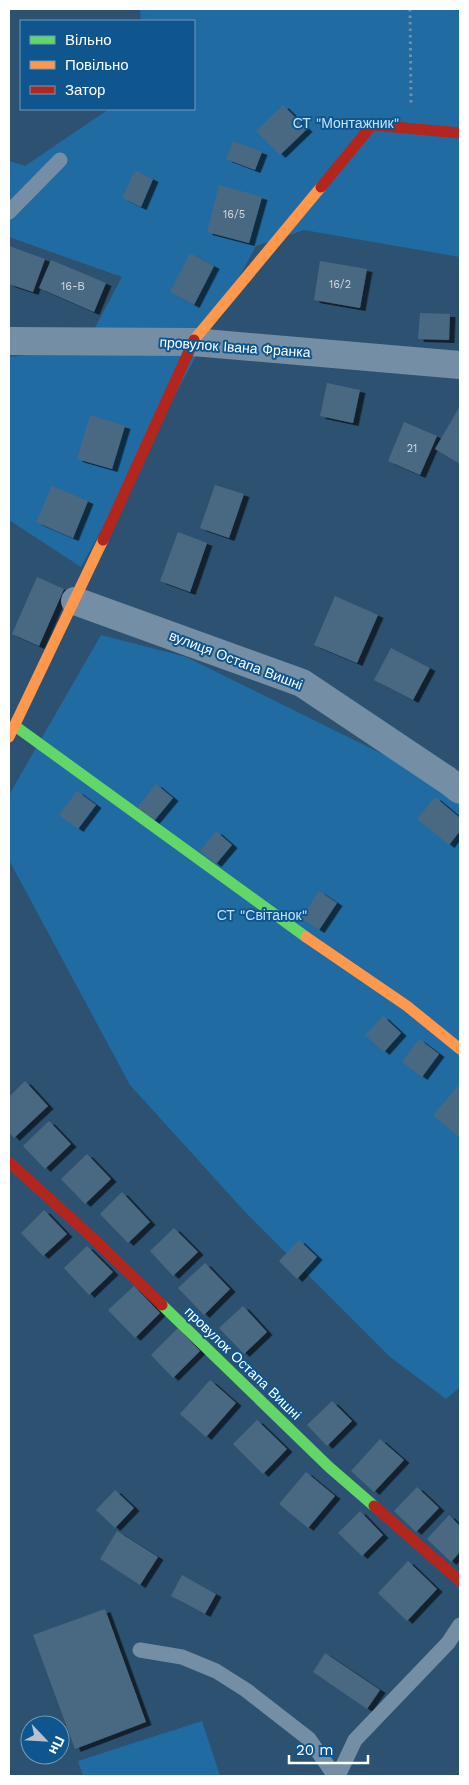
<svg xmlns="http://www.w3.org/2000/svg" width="469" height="1785" viewBox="0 0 469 1785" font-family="'Work Sans',sans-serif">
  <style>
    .green { fill: #216ba3 }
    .building { fill: #4a6881; filter: url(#shadow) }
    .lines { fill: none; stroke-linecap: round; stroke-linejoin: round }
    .path { stroke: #748ea5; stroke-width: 3; stroke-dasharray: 2.5 4; stroke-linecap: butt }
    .lane { stroke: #748ea5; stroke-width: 15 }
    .street { stroke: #748ea5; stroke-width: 28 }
    .fast { stroke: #63d668; stroke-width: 11 }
    .slow { stroke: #ff974d; stroke-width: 11 }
    .jam { stroke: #b3261e; stroke-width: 11 }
    .labels { text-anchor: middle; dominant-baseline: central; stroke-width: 4; stroke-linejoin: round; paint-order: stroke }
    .number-label { font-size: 11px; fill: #d2d9e0 }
    .park-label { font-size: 14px; fill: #c0e3fd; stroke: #10568e }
    .street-label { font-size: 14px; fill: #fff; stroke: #10568e }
  </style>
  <defs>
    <filter id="shadow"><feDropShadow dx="5.5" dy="3" stdDeviation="0" flood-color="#0009"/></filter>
  </defs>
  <rect width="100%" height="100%" fill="#2d5271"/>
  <path class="green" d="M140,9H460V257L304,230L256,246L81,567L9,520V357L84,348L122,277L9,237V161L25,166L109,109H194V21H141Z
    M101,635L186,657L435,780L460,802V1387L446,1399L389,1356L248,1215L130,1085L9,860V795Z
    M202,1721L220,1776H83L78,1761Z"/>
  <path class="building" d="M283,105L307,129L280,155L256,131Z
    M233,141L262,152L255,170L226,159Z
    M135,170L153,179L141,207L122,198Z
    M219,185L262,197L249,243L207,232Z
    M9,246L45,259L33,292L9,284Z
    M190,253L214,266L194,305L170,292Z
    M51,260L106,283L94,312L39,288Z
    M320,261L367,269L360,308L314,300Z
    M420,313L450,314L449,340L418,339Z
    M327,383L360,390L353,423L320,416Z
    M460,406V464L435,449Z
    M90,415L125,426L112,469L77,459Z
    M404,422L437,436L420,475L388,461Z
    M215,485L244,494L229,538L200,528Z
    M52,486L88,501L73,538L36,522Z
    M178,532L207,543L190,592L160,581Z
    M37,577L64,589L39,646L12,634Z
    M335,596L378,615L357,663L314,645Z
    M391,648L430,668L413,700L374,680Z
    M156,784L173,798L154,821L137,808Z
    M77,791L96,805L78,829L59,815Z
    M435,797L460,818V831L449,845L417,819Z
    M216,831L232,845L216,864L200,851Z
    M319,891L337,903L319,930L301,918Z
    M383,1016L401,1033L384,1052L365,1035Z
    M419,1039L439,1054L422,1077L402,1062Z
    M25,1081L48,1106L14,1138L9,1132V1097Z
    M460,1084V1135L459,1137L433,1115Z
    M49,1121L71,1144L45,1169L23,1146Z
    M87,1154L111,1179L85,1204L61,1179Z
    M122,1192L150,1222L128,1243L100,1214Z
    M44,1210L67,1234L43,1256L21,1233Z
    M174,1228L198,1252L173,1276L150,1251Z
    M299,1240L317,1257L297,1279L279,1261Z
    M87,1246L113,1272L89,1295L64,1268Z
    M205,1263L230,1289L204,1315L178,1288Z
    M134,1286L160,1313L135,1338L108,1310Z
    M243,1306L267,1332L244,1354L219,1328Z
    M178,1328L200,1351L173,1378L151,1355Z
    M210,1380L236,1403L206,1437L180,1414Z
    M332,1401L352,1421L327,1446L307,1425Z
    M257,1420L287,1449L263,1474L233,1444Z
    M380,1439L404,1460L374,1492L351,1471Z
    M306,1472L335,1496L308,1528L279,1504Z
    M417,1487L439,1508L416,1532L394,1511Z
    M115,1490L134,1508L115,1528L96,1510Z
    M360,1511L383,1535L362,1556L338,1533Z
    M449,1515L460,1526V1552L451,1562L427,1539Z
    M117,1531L158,1557L140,1585L100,1559Z
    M408,1561L437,1589L407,1621L378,1593Z
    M182,1575L216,1594L205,1614L171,1596Z
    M105,1609L146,1722L75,1749L33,1635Z
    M325,1653L380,1690L367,1709L313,1672Z"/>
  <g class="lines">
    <path class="path" d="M410,9L411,103"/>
    <path class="lane" d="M9,212L60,160
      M140,1650L182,1657L216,1671L246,1690L309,1739L335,1776
      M338,1776L355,1740L448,1643L460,1625"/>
    <path class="street" d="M9,341L193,342L460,365
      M75,601L302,683L447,780L460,790"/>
    <path class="fast" d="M15,726L306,937
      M162,1305L329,1467L374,1506"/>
    <path class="slow" d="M194,340L321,187
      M9,737L103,540
      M306,937L407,1006L460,1049"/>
    <path class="jam" d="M321,187L372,125L460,133
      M103,540L194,340
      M9,1162L97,1242L162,1305
      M374,1506L460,1581"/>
  </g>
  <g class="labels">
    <g class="number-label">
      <text x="234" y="214">16/5</text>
      <text x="340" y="284">16/2</text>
      <text x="73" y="286">16-В</text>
      <text x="412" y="448">21</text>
    </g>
    <g class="park-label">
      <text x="346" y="123">СТ "Монтажник"</text>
      <text x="262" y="915">СТ "Світанок"</text>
    </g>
    <g class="street-label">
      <text transform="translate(235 347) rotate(4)">провулок Івана Франка</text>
      <text transform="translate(236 660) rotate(21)">вулиця Остапа Вишні</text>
      <text transform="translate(243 1363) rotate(44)">провулок Остапа Вишні</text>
    </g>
  </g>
  <rect width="469" height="1785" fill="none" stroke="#ffffff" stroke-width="20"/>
  <rect x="20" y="20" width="175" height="90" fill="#10568e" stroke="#709abb"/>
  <rect x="30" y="36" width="25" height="8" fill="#63d668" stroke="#709abb"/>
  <text x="65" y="45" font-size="15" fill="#ffffff">Вільно</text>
  <rect x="30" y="61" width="25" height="8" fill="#ff974d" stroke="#709abb"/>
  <text x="65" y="70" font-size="15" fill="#ffffff">Повільно</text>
  <rect x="30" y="86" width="25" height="8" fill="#b3261e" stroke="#709abb"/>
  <text x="65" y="95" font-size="15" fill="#ffffff">Затор</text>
  <g transform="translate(45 1740) rotate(115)"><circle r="24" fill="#10568e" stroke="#709abb"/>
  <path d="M0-4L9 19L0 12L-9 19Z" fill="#b6c2cd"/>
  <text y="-8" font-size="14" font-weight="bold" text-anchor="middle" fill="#ffffff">Пн</text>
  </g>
  <path d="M289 1755v8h79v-8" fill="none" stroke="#ffffff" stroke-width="2.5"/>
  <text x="296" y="1755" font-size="15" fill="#ffffff" stroke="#10568e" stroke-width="4" paint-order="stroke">20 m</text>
</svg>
